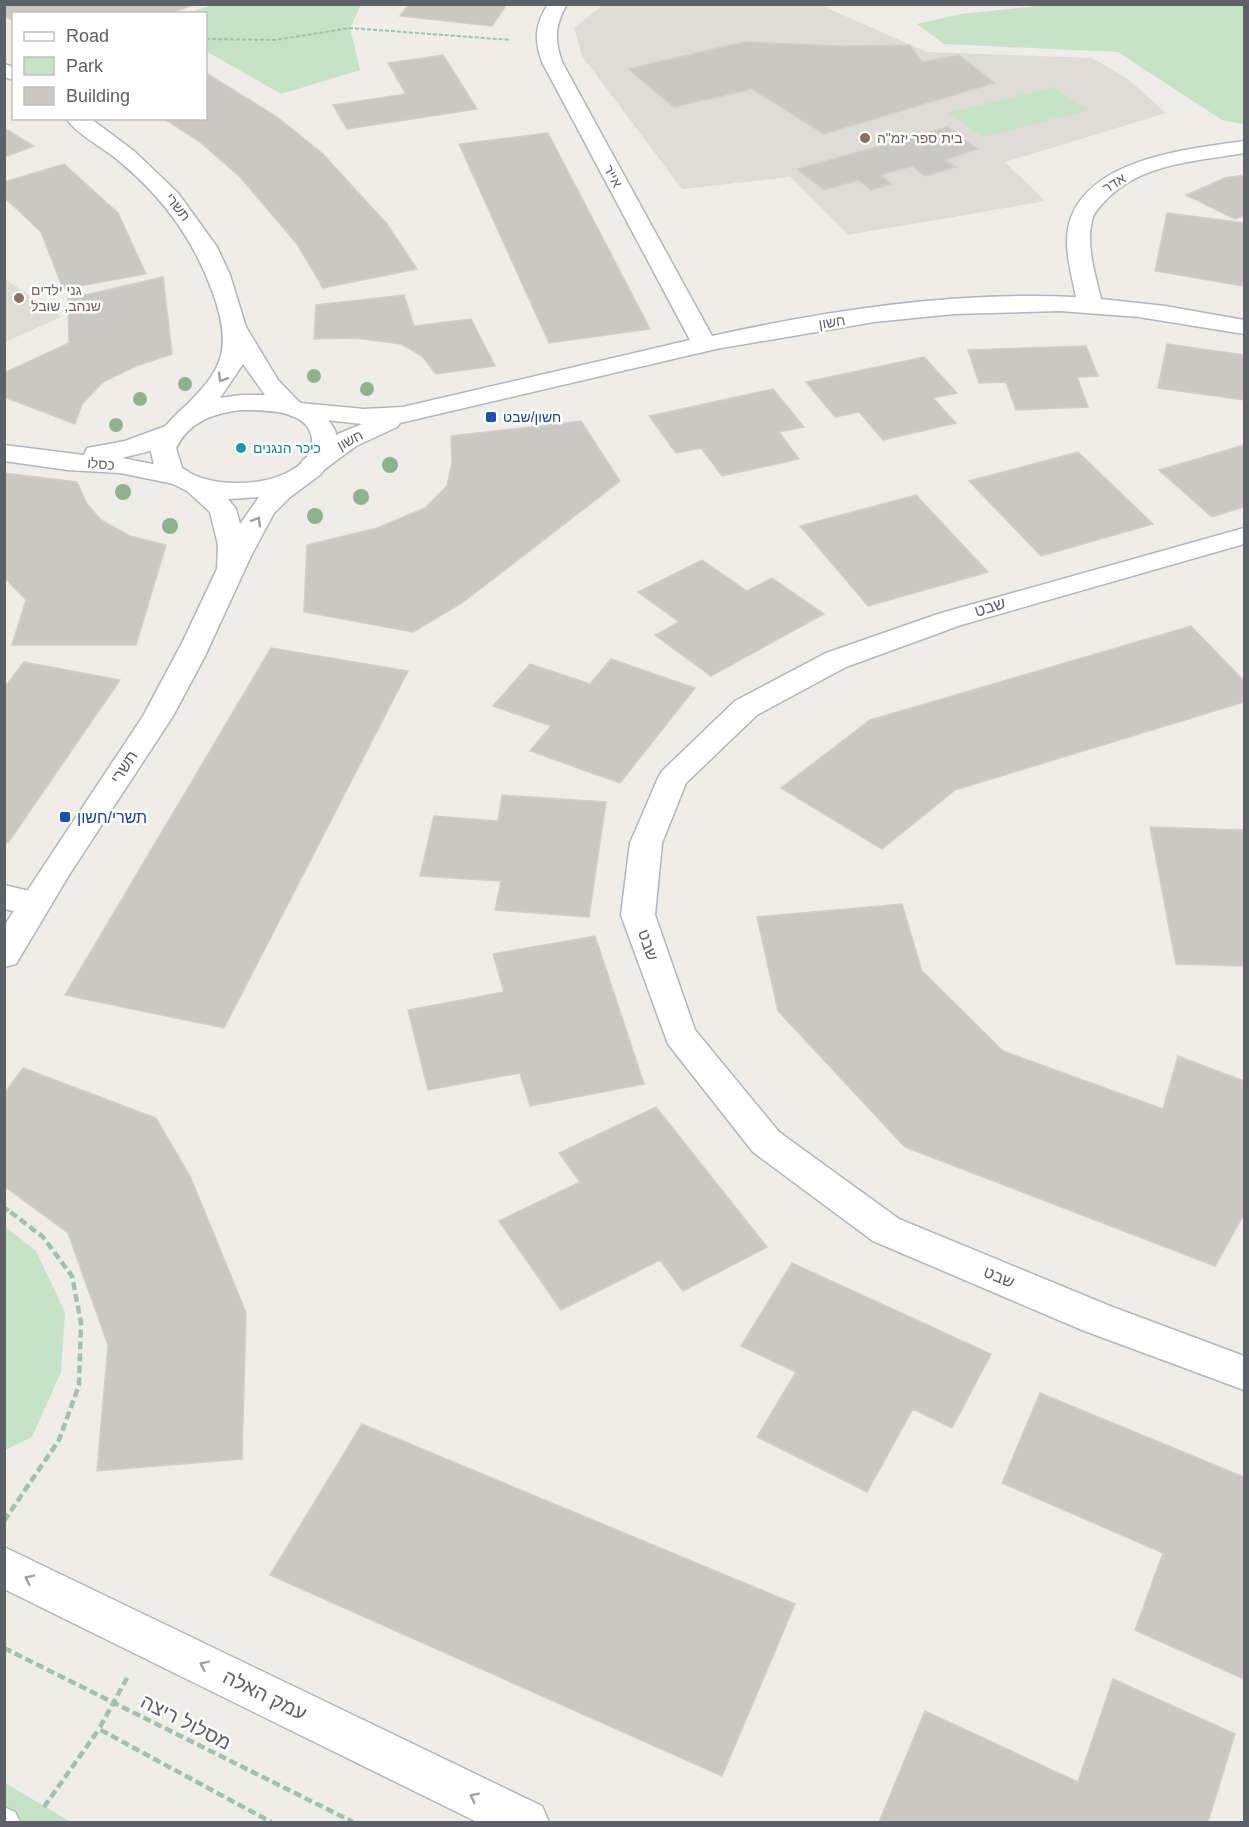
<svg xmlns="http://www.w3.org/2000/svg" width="1249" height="1827" viewBox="0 0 1249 1827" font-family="Helvetica,Heebo,sans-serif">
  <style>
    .education { fill: #dedcd5 }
    .green { fill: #c6e2c7 }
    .building { fill: #cac8c3; stroke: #d2cfc6; stroke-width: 1.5 }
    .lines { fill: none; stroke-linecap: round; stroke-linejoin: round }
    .lane-casing { stroke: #b3b6b9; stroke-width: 3 }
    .street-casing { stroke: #b3b6b9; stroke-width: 3 }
    .secondary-casing { stroke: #b3b5b9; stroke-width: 3 }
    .path-far2 { stroke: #a0c2ac; stroke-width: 2; stroke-dasharray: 4 2; stroke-linecap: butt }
    .path-far1 { stroke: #a0c2ac; stroke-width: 4; stroke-dasharray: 6 3; stroke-linecap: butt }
    .path { stroke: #a0c2ac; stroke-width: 4.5; stroke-dasharray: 8 4; stroke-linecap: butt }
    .lane { fill: #fff; fill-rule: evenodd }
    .street { fill: #fff; fill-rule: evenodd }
    .secondary { fill: #fff; fill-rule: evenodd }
    .tree { fill: #8fb18e }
    .oneway { stroke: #9ea0a3 }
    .education-dot { fill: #8d6e63; stroke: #fff; stroke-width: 2 }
    .transit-dot { fill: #1a4fb4; stroke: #fff; stroke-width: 2 }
    .culture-dot { fill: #0f9aa8; stroke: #fff; stroke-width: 2 }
    .labels { text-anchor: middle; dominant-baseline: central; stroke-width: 5; stroke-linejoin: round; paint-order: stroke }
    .far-education-label { font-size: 14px; fill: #785e54; stroke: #fff; text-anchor: start }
    .far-street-label { font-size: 14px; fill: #5e6165; stroke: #fff }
    .far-transit-label { font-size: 14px; fill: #164399; stroke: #fff; text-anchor: start }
    .far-culture-label { font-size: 14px; fill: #0d838f; stroke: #fff; text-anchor: start }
    .street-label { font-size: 16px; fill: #5e6165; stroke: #fff }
    .transit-label { font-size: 16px; fill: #164399; stroke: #fff; text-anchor: start }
    .near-street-label { font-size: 20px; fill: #5e6165; stroke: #fff }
  </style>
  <rect width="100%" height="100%" fill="#eeede7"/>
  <path class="education" d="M603,5H820L927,52L1092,58L1128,79L1166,113L1005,162L1045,201L848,235L790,177L682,189L582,56L574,28Z
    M5,279L61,317L5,342Z"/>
  <path class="green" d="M215,4L361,5L350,28L360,70L281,94L206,51V14L189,13Z
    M1047,5H1244V124L1222,120L1118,52L944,44L917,24L961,14Z
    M1053,87L1088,110L982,137L948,113Z
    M4,1226L36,1251L65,1312L61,1372L32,1437L5,1450Z
    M5,1783L71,1822H5Z"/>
  <path class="building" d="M4,4H192L193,5L168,14H14V21L4,16Z
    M409,4H507L492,26L400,16Z
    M744,42L842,46L910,45L922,62L959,55L994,83L824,134L752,89L674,107L628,69Z
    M443,55L477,109L347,129L333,105L406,94L388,63Z
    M206,73L277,117L323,154L387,224L417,269L323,288L297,244L240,177L200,142L163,118H206Z
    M948,127L977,149L945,160L956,167L925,176L912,166L880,175L892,184L871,190L858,180L824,190L797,169Z
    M4,128L34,146L4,157Z
    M548,133L650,329L549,343L459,144Z
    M64,164L118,213L146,274L63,289L41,232L4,197V182Z
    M1244,175V216L1235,219L1186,195L1225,178Z
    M1167,213L1244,223V286L1155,271Z
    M163,277L172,354L136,366L103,382L82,404L75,424L4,397V373L69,343L68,299Z
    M404,295L414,326L471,319L495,366L436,374L422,356L401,344L356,338L314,339L316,305Z
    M1167,344L1244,355V400L1158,388Z
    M1086,346L1098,376L1077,377L1088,407L1016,410L1006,382L979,383L968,350Z
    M924,357L957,393L933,398L956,423L883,440L859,412L835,417L806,382Z
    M773,389L804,427L779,432L799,459L722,476L701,448L676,453L649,416Z
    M581,421L620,481L462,603L413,632L304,612L307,545L377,528L425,508L447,486L452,462L451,436Z
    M1244,445V507L1212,517L1159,470Z
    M1078,452L1153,524L1041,556L969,481Z
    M4,473L77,482L87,504L101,520L130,536L166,545L136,645H12L26,600L4,577Z
    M916,495L988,572L868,606L800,526Z
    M702,560L747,591L772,578L824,614L711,676L655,635L679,622L638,592Z
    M1191,626L1244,681V702L955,790L882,849L781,788L870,720Z
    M271,648L408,671L224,1028L65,995Z
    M611,659L695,688L620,783L530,751L551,726L493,706L530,664L590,684Z
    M24,662L120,680L8,843L4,842V688Z
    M502,795L606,802L589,917L495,910L501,881L420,876L434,816L498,821Z
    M1150,827L1244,830V966L1176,964Z
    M902,904L922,971L1003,1051L1163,1109L1178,1056L1244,1081V1214L1215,1266L905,1147L778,1011L757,917Z
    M595,936L644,1084L530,1106L520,1073L428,1090L408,1010L504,992L493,954Z
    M23,1068L156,1118L191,1178L246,1313L242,1459L97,1471L108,1345L68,1233L4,1186V1094Z
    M656,1107L767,1247L683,1291L660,1260L561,1310L499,1221L580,1182L559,1153Z
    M792,1263L991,1354L952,1428L913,1409L867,1492L757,1437L796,1372L741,1346Z
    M1040,1393L1244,1477V1679L1135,1630L1163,1553L1002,1483Z
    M362,1424L795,1604L722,1776L270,1575Z
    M1113,1679L1235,1734L1208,1822H879L925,1711L1078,1782Z"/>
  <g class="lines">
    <g class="lane-casing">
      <path id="lane" d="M4,1807L15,1812L20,1822H4Z"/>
    </g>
    <g class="street-casing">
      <path id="street" d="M548,4H567C555,25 554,39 562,62L712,336C830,310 955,291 1076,297C1071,272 1061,240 1072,215C1097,157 1190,149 1244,141V153C1199,161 1141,163 1107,199C1102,204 1096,210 1093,217C1085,244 1095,273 1101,299L1165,306L1244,320V334L1139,317L1060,311L954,314L874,322L716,349L400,423L397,427L356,446L321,472L312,474L303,472L299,466L303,460L338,434L362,424L291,416L287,411L291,406L300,403L364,409L403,407L690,340L542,62C534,39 535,25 548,4Z
        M171,424L180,427L184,432C173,448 141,453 122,458L188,471L192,477L188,483L179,485L120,473L68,470L4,461V445L84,455L87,448L125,441Z
        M1244,528V544L961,625L846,667L757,715L686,783L662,843L655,915L695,1030L779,1132L899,1219L1110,1306L1244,1356V1390L1082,1330L873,1241L753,1152L668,1044L621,915L630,843L658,778L662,771L735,701L826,653L941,613Z
        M4,885L46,895L50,903L46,911L34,915L4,909Z"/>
    </g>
    <g class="secondary-casing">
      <path id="secondary" d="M4,64L14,67V80L4,77Z
        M66,118H90L134,151L178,193L217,247L230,275L246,327L278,380L299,402L315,409L327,418L335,430L338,444L336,453L321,474L289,498L274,513L251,556L205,656L173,716L69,875L16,964L4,967V926L143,716L182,643L217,569L218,545L210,512L187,491L163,479L155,469L150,448C167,415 203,398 218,364C227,344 222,321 216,302C197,244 166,200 119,161C104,148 76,134 66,118ZM243,364L265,395H241L220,398ZM241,410C262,410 309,409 312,439C312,445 311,452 307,457C284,488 211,491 182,468L176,448C189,422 213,413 241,410ZM259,497L240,524L236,509L228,499Z
        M4,1547L542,1806L549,1822H477L4,1589Z"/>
    </g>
    <path class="path-far2" d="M206,39L275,40L350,28L511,40"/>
    <path class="path-far1" d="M4,1207L10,1212"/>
    <path class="path" d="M4,1521L59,1440L79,1385L81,1323L72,1276L43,1237L8,1210
      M4,1648L353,1822
      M127,1678L99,1729L271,1822
      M44,1807L99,1729"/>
    <use href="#lane" class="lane"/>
    <use href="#street" class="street"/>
    <use href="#secondary" class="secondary"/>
  </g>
  <g class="tree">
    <circle cx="314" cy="376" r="7"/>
    <circle cx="185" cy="384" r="7"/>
    <circle cx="367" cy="389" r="7"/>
    <circle cx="140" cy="399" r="7"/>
    <circle cx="116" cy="425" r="7"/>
    <circle cx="390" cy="465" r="8"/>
    <circle cx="123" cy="492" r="8"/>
    <circle cx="361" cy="497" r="8"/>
    <circle cx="315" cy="516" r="8"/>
    <circle cx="170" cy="526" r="8"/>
  </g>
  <defs><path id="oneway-chevron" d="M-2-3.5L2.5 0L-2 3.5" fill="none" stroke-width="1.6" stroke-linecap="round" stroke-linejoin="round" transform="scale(1.5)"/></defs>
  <g class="oneway">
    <use href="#oneway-chevron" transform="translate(222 378) rotate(122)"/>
    <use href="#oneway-chevron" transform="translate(257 521) rotate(-58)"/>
    <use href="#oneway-chevron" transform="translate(29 1579) rotate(-154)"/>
    <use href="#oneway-chevron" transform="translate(204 1665) rotate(-154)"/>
    <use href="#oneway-chevron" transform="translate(474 1797) rotate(-154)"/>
  </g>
  <g class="education-dot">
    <circle cx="865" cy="138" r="6"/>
    <circle cx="19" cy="298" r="6"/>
  </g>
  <g class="transit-dot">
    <rect x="485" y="411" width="12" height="12" rx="3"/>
    <rect x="59" y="811" width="12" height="12" rx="3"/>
  </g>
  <circle class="culture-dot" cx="241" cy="448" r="6"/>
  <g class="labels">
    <g class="far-education-label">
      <text x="877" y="138">בית ספר יזמ"ה</text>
      <text x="31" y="290">גני ילדים<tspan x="31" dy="16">שנהב, שובל</tspan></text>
    </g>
    <g class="far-street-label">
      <text transform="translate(613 176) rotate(61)">אייר</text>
      <text transform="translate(1114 183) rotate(-32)">אדר</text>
      <text transform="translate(178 207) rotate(52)">תשרי</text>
      <text transform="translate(832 322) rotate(-9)">חשון</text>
      <text transform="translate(350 440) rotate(-28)">חשון</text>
      <text transform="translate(101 464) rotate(4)">כסלו</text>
    </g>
    <g class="far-transit-label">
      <text x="503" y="417">חשון/שבט</text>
    </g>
    <g class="far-culture-label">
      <text x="253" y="448">כיכר הנגנים</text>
    </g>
    <g class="street-label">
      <text transform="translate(990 607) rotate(-17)">שבט</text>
      <text transform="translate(124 767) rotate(-57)">תשרי</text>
      <text transform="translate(648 945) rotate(71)">שבט</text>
      <text transform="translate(999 1277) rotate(23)">שבט</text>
    </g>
    <g class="transit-label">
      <text x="77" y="817">תשרי/חשון</text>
    </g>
    <g class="near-street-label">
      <text transform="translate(265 1695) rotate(26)">עמק האלה</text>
      <text transform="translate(186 1722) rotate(27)">מסלול ריצה</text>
    </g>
  </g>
  <rect width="1249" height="1827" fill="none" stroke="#5e6165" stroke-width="12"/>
  <rect x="12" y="12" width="195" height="108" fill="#ffffff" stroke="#bfc0c1" stroke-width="1.5"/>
  <rect x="24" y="32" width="30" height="9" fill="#ffffff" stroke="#bfc0c1" stroke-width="1.5"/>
  <text x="66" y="42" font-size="18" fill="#5e6165">Road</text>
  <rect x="24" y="57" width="30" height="18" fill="#c6e2c7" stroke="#bfc0c1" stroke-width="1.5"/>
  <text x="66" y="72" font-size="18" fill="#5e6165">Park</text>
  <rect x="24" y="87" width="30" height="18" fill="#cac8c3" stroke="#bfc0c1" stroke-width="1.5"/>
  <text x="66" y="102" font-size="18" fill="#5e6165">Building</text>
</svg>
